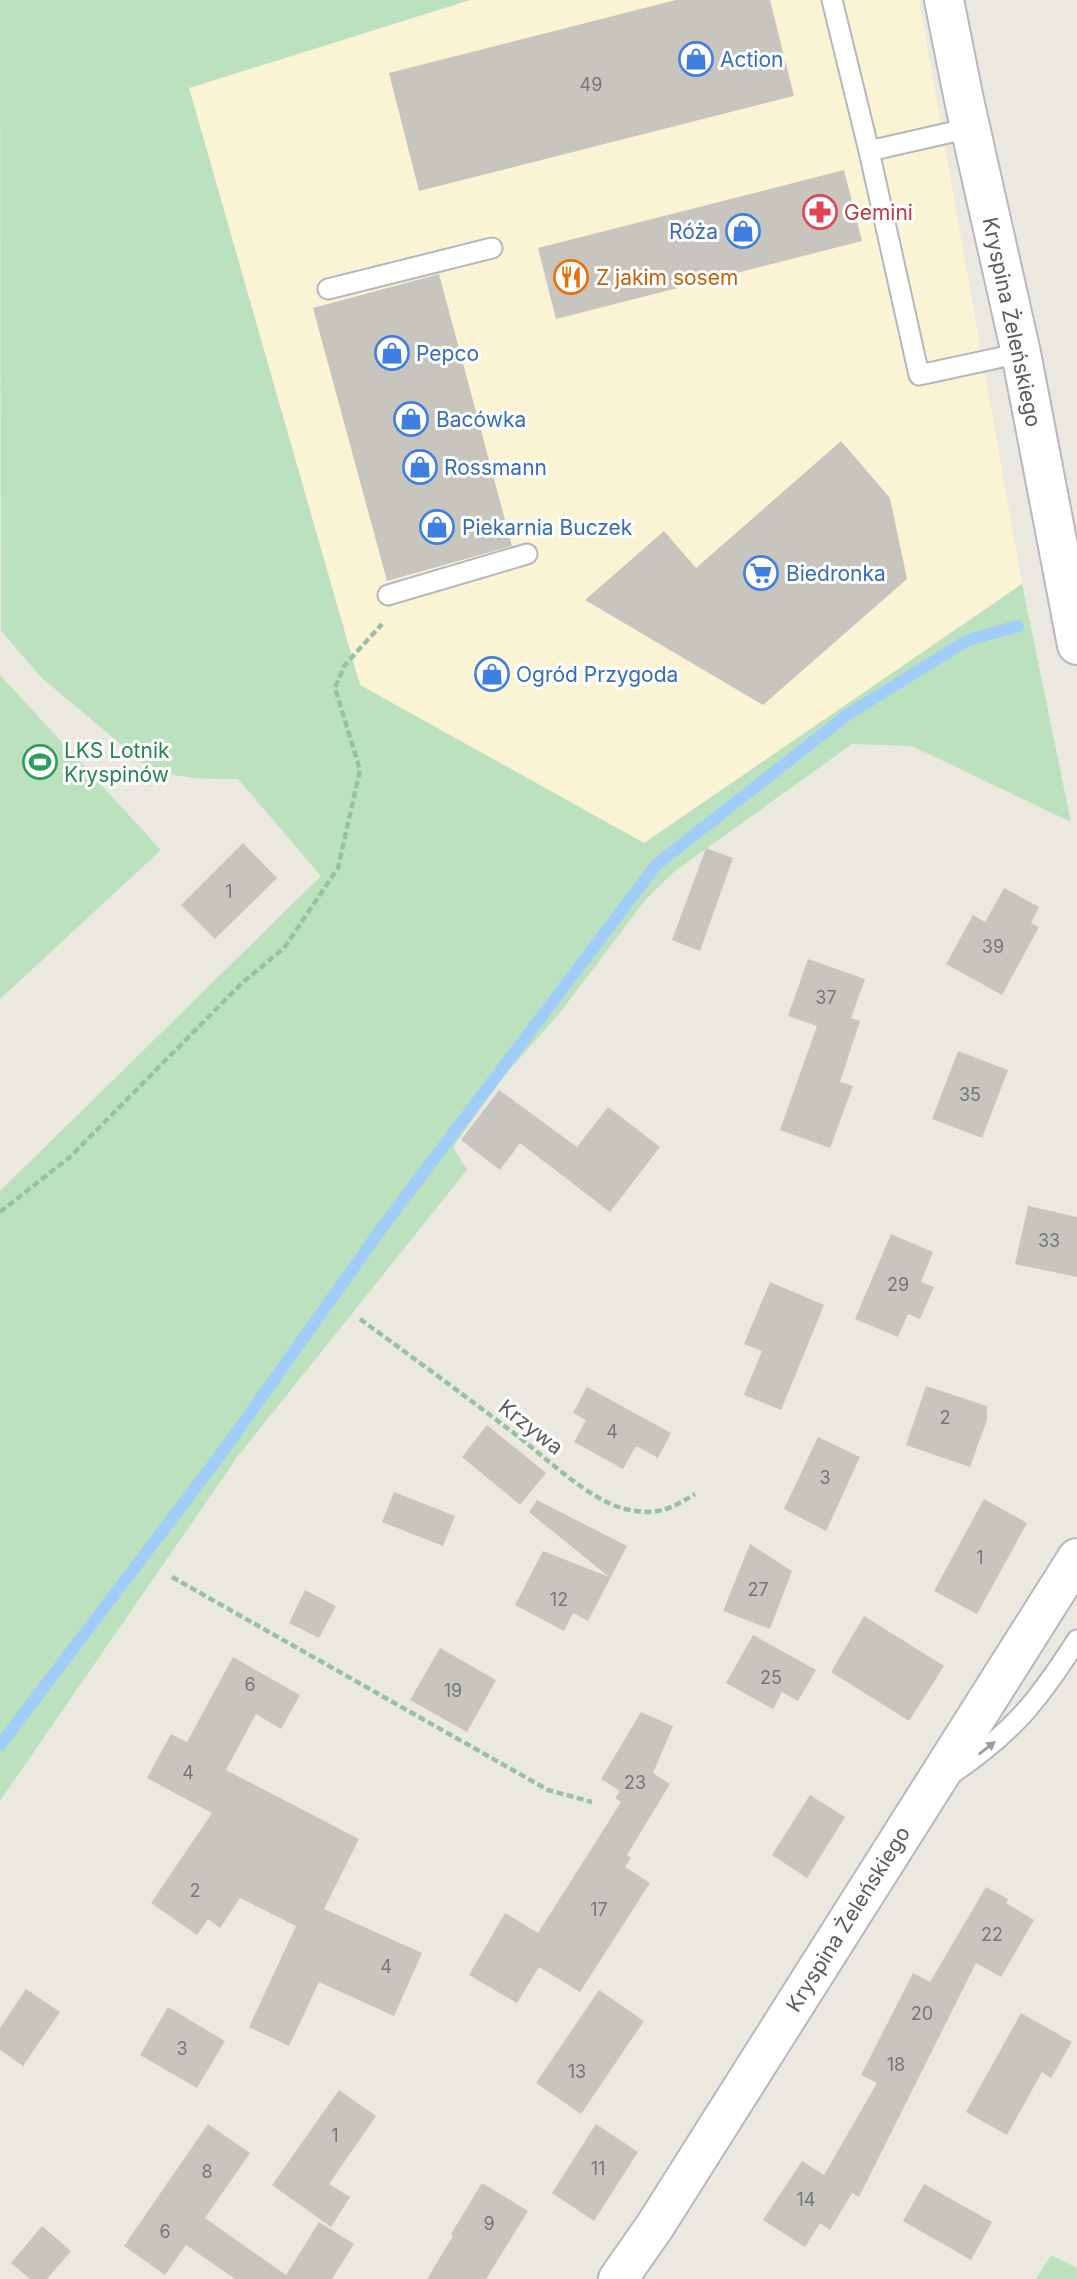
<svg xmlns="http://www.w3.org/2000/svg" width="1077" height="2279" viewBox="0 0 1077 2279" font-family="Inter,sans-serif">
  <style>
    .commercial { fill: #fbf4d4 }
    .green { fill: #bce1bf }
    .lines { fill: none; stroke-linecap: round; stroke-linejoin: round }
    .stream { stroke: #a1cdf9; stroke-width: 12 }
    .building { fill: #c8c5bf }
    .service-casing { stroke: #b5b7bc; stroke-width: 23 }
    .secondary-casing { stroke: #b5b8be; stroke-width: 42 }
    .path { stroke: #97c1a6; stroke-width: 4.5; stroke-dasharray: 7 3.5; stroke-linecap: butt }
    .service { stroke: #fff; stroke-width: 19 }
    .secondary { stroke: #fff; stroke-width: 38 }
    .oneway { fill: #9b9da0 }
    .labels { text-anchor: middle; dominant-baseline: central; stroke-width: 6; stroke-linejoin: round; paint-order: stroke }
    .number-label { font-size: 18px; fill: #747678 }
    .shop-label { font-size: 21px; fill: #366cbe; stroke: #fff; text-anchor: start }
    .health-label { font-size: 21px; fill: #be3a42; stroke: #fff; text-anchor: start }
    .food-label { font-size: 21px; fill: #c56008; stroke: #fff; text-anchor: start }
    .street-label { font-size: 21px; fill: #585b60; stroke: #fff }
    .leisure-label { font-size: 21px; fill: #27864d; stroke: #fff; text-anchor: start }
  </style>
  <rect width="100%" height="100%" fill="#ebe9df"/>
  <path class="commercial" d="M470,0H919L1022,584L644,843L360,685L189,88Z"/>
  <path class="green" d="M0,0H470L189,88L360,685L644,843L1022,584L1071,822L912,746L852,744L675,871L646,899L559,1014L504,1076L453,1147L467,1170L238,1456L0,1801V1191L321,876L238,779C206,779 179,779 149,768L42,678L1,631Z
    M0,675L161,850L0,999Z
    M1051,2255L1077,2268V2279H1036Z"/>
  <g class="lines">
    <path class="stream" d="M0,1745L221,1454L384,1225L656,865L847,715L968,640L1018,626"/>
  </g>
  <path class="building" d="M676,0H770L794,96L419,191L389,73Z
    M844,170L862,241L556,319L538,248Z
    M439,274L512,546L387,581L313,308Z
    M841,441L890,498L907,579L763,705L585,600L664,531L696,568Z
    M243,843L277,878L215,939L181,905Z
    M706,848L733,858L700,951L672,940Z
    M1004,888L1039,907L1031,923L1039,927L1002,995L946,964L973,915L985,922Z
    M808,959L865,979L851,1018L860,1021L840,1082L853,1086L830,1148L780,1130L817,1026L788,1016Z
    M958,1051L1008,1070L982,1138L932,1119Z
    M499,1090L577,1147L608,1107L660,1147L610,1212L520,1143L500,1170L461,1140Z
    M1028,1206L1077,1217V1277L1015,1264Z
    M891,1234L933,1252L921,1282L934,1287L920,1319L908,1314L898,1337L855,1319Z
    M770,1282L824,1305L781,1410L744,1395L762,1351L744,1344Z
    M926,1386L987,1406V1420L970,1467L906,1445Z
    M587,1387L671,1433L658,1458L636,1446L623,1469L574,1442L586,1420L573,1413Z
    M487,1425L546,1473L520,1505L462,1457Z
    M818,1437L860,1457L826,1531L784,1509Z
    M394,1492L455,1516L443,1546L382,1522Z
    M984,1499L1027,1523L977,1614L934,1591Z
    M537,1500L627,1546L588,1621L573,1613L564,1631L515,1605L543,1551L609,1577L529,1512Z
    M750,1544L792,1571L770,1629L723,1611Z
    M305,1590L336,1606L319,1638L289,1623Z
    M864,1616L944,1666L909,1721L831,1672Z
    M753,1635L816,1670L798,1701L782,1692L773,1709L726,1683Z
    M440,1648L496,1680L467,1732L410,1700Z
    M233,1657L300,1695L281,1729L256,1714L226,1770L359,1839L324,1909L422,1953L394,2016L319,1982L289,2046L249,2027L296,1926L240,1898L220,1928L208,1919L197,1935L151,1903L212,1813L147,1778L171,1734L187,1742Z
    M641,1712L673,1726L653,1773L670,1784L627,1855L631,1858L625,1867L650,1883L580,1992L539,1967L517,2003L469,1975L505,1913L538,1933L621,1802L615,1798L620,1791L601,1779Z
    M810,1795L845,1817L807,1878L772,1855Z
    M986,1887L1008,1899L1006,1903L1034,1920L1001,1977L976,1963L859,2197L852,2193L830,2230L820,2223L805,2247L763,2220L802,2161L824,2175L877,2083L861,2075L913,1973L930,1982Z
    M26,1989L60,2012L23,2066L0,2050V2028Z
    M599,1990L644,2021L581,2114L536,2083Z
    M168,2007L225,2041L197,2088L140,2055Z
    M1021,2013L1072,2042L1051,2078L1042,2072L1007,2135L966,2112Z
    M339,2090L376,2116L329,2184L350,2197L331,2227L272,2185Z
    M208,2124L250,2153L205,2218L286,2275L319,2222L354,2244L332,2279H235L186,2245L165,2275L124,2246Z
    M596,2124L638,2152L594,2221L552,2193Z
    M482,2183L528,2211L486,2279H427L453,2236L451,2234Z
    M924,2184L992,2222L971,2260L903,2221Z
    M42,2226L71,2251L47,2279H30L11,2263Z"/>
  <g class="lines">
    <g class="service-casing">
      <path id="service" d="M832,0L869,151L919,375L1021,353
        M869,151L970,128
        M328,289L492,248
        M388,595L527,554
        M953,1773C1013,1732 1038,1701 1077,1640"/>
    </g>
    <g class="secondary-casing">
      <path id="secondary" d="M944,0L964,100L1021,353L1077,645
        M618,2279L655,2226L1077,1558"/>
    </g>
    <path class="path" d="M0,1212L70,1157L242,983L284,948L338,868L360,770L335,688L344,666L382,624
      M360,1319C412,1357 464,1395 515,1434C545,1457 589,1500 625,1509C656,1516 669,1510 695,1494
      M172,1577L548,1790L592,1802"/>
    <use href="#service" class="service"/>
    <use href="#secondary" class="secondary"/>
  </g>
  <defs><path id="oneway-solid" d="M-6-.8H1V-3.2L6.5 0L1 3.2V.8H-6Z" transform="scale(1.75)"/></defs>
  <use class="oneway" href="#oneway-solid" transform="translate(987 1748) rotate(-38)"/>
  <defs>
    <g id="shop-ring" transform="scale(1.75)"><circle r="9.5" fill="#fff" stroke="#3f7fe0" stroke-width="1.5"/><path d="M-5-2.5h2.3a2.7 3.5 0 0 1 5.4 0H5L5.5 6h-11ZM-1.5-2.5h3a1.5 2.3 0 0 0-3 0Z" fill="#3f7fe0"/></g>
    <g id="pharmacy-ring" transform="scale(1.75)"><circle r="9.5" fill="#fff" stroke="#e0444e" stroke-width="1.5"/><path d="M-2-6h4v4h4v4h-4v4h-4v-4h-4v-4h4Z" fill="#e0444e"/></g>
    <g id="restaurant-ring" transform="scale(1.75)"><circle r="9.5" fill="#fff" stroke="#e8710a" stroke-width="1.5"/><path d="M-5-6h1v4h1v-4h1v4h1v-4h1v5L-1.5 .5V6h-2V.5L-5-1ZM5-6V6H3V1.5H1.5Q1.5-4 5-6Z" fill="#e8710a"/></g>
    <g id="supermarket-ring" transform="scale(1.75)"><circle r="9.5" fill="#fff" stroke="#3f7fe0" stroke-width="1.5"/><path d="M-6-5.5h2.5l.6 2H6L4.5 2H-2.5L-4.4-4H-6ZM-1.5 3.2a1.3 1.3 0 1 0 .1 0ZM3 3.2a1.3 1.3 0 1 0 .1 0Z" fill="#3f7fe0"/></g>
    <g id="stadium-ring" transform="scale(1.75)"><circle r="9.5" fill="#fff" stroke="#2e9e5b" stroke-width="1.5"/><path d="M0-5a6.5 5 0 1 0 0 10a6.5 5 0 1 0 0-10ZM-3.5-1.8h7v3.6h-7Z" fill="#2e9e5b"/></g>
  </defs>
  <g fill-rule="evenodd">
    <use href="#shop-ring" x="696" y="59"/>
    <use href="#pharmacy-ring" x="820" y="212"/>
    <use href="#shop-ring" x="743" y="231"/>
    <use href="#restaurant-ring" x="571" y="277"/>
    <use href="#shop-ring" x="392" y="353"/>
    <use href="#shop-ring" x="411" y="419"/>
    <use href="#shop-ring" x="420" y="467"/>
    <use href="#shop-ring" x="437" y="527"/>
    <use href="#supermarket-ring" x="761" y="573"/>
    <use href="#shop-ring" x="492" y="674"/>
    <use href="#stadium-ring" x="40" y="762"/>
  </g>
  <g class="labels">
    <g class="number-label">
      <text x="591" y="84">49</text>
      <text x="229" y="891">1</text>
      <text x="993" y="946">39</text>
      <text x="826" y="997">37</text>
      <text x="970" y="1094">35</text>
      <text x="1049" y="1240">33</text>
      <text x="898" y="1284">29</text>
      <text x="945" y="1417">2</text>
      <text x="612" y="1431">4</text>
      <text x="825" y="1477">3</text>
      <text x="980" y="1557">1</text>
      <text x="758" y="1589">27</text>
      <text x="559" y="1599">12</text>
      <text x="771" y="1677">25</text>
      <text x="250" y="1684">6</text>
      <text x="453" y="1690">19</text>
      <text x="188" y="1772">4</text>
      <text x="635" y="1782">23</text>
      <text x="195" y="1890">2</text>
      <text x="599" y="1909">17</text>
      <text x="992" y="1934">22</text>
      <text x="386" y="1966">4</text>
      <text x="922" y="2013">20</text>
      <text x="182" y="2048">3</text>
      <text x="896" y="2064">18</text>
      <text x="577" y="2071">13</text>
      <text x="335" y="2135">1</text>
      <text x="598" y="2168">11</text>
      <text x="207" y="2171">8</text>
      <text x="806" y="2199">14</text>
      <text x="489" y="2223">9</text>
      <text x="165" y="2231">6</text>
    </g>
    <g class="shop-label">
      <text x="720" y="59">Action</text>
      <text x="718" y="231" text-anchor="end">Róża</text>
      <text x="416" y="353">Pepco</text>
      <text x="436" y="419">Bacówka</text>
      <text x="444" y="467">Rossmann</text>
      <text x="462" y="527">Piekarnia Buczek</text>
      <text x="786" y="573">Biedronka</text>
      <text x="516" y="674">Ogród Przygoda</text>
    </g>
    <g class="health-label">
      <text x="844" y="212">Gemini</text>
    </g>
    <g class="food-label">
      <text x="596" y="277">Z jakim sosem</text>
    </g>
    <g class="street-label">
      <text transform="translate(1012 322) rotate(78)">Kryspina Żeleńskiego</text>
      <text transform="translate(531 1427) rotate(38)">Krzywa</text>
      <text transform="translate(848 1919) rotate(-58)">Kryspina Żeleńskiego</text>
    </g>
    <g class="leisure-label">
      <text x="64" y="750">LKS Lotnik<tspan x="64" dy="24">Kryspinów</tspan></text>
    </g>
  </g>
</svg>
